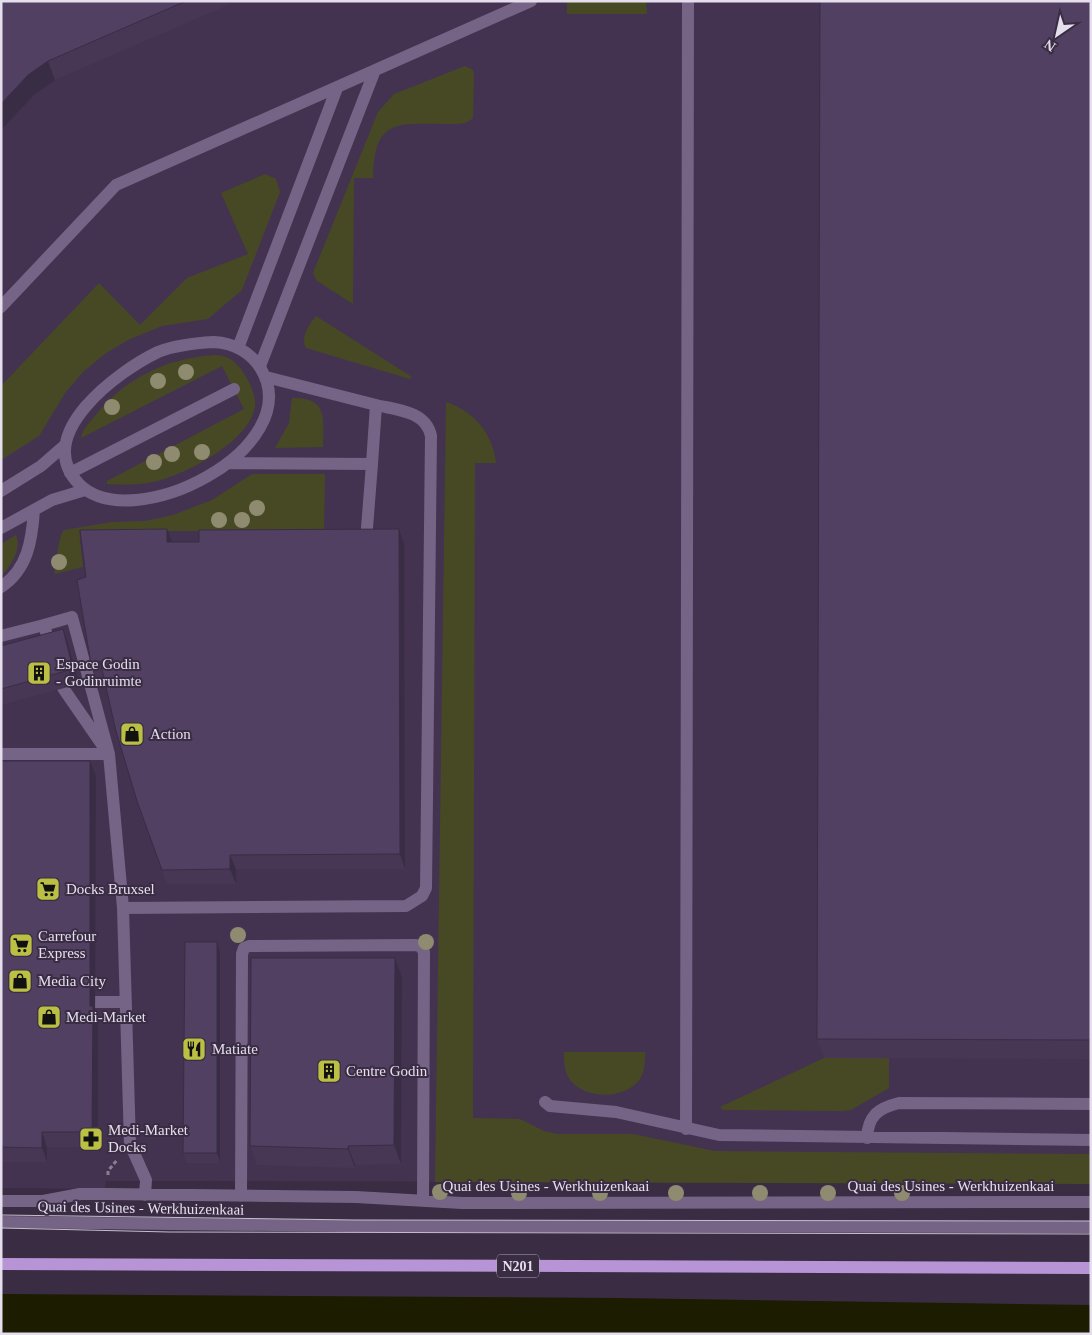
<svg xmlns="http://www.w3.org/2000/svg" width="1092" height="1335" viewBox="0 0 1092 1335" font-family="Georgia,serif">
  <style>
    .built { fill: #433350 }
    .green { fill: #474924 }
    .water { fill: #1b1c00 }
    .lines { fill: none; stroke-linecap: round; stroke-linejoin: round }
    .path { stroke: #897f92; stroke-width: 3; stroke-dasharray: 4 2.5; stroke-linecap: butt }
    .minor { stroke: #756485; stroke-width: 12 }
    .major { stroke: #b794d6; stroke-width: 12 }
    .tram { stroke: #c6bdce; stroke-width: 1 }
    .tree { fill: #8e8b70 }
    .wall { fill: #473754 }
    .shaded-wall { fill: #392d45 }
    .building { fill: #524062; stroke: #392d45 }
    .labels { text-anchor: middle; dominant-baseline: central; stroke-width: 4; stroke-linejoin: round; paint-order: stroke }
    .shield { fill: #392c43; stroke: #b1a9ba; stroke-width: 1 }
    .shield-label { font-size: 14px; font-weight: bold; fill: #e5deed }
    .poi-label { font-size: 15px; fill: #e5deed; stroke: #392c43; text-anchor: start }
    .street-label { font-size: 15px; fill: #e5deed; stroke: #392c43 }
  </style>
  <rect width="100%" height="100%" fill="#392c43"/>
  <path class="built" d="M1,1H1091V1183L106,1181L105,1189L1,1188Z"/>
  <path class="green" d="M567,1H646L647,14H567Z
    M465,66L473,70L474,74L473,118C466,125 457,124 448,124C398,124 374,117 373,178H354L353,304L317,281L313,273L378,112L394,94Z
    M265,174L276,179L280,192L242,290L208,319L162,326L130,339L106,353L83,372L65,393L39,436L1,460V386L99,283L140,325L187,278L248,254L221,193Z
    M316,316L412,377L410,379L306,348C300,337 309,325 316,316Z
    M215,355C230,356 237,362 245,375C251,385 258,399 254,411C244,444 185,475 153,482C138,485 123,485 107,484V481L244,409L222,366L81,438C82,430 90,422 95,416C125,378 167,358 215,355Z
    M292,398C329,397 323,420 323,447L275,448L289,423Z
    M446,402C474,411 493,434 496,463H475L473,1118L520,1119L544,1131L558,1134H633L715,1151L1091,1154V1184L435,1182Z
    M252,474H325L324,531H79L83,567L54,574C57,564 58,536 64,530L112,522L145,521L173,515L212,500Z
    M16,535C22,549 11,566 1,576V544Z
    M564,1052H645C645,1061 645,1071 640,1079C626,1099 587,1100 571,1081C564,1073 564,1062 564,1052Z
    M824,1058H889V1088L851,1110L842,1111L723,1110L720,1107Z"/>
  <path class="water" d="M1,1294L618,1298L1091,1305V1334H1Z"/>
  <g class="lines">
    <path class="path" d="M108,1175V1171L117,1160"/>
    <path class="minor" d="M1,307L116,185L531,1
      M214,342C233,343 251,352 261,369C308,448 132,538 79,484C31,435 118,371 158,352C175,345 196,343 214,342Z
      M238,348L337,88
      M260,366L375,70
      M228,463L372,464L376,405L266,377
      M70,473L234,389
      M1,491L41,466L64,446
      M1,528L52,500L85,490
      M367,528L372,464
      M1,587C28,569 32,540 34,510
      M44,625L72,617L109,754
      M1,636L44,625L46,632
      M63,688L103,746
      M1,754H109L123,908L130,1144L146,1180L145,1195
      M123,908L406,906L422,896L426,888L431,436C426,411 397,410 376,405
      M95,1002H126
      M545,1102L550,1106L616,1112L719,1135L1091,1140
      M686,1129L688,1
      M867,1138C868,1115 879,1108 899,1103L1091,1104
      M241,1196L242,954L244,948L249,946L416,945L421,947L424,952L423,1201
      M1,1201H43L80,1194H108L356,1197L462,1203L1091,1202
      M1,1222L355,1226L1091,1227"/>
    <path class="major" d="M1,1264L1091,1268"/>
    <path class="tram" d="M1,1215L355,1220L1091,1221
      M1,1228L169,1232L1091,1234"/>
  </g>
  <g class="tree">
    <circle cx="186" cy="372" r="8"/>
    <circle cx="158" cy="381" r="8"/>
    <circle cx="112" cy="407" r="8"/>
    <circle cx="202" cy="452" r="8"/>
    <circle cx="172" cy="454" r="8"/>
    <circle cx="154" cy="462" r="8"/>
    <circle cx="257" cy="508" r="8"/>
    <circle cx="219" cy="520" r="8"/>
    <circle cx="242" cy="520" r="8"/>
    <circle cx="59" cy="562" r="8"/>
    <circle cx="238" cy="935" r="8"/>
    <circle cx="426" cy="942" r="8"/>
    <circle cx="440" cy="1192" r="8"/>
    <circle cx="519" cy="1193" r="8"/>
    <circle cx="600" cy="1193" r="8"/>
    <circle cx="676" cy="1193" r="8"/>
    <circle cx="760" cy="1193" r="8"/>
    <circle cx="828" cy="1193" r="8"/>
    <circle cx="902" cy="1193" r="8"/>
  </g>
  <path class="wall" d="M1,1H229L230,4L55,80L35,94L1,130Z
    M1091,1V1059L824,1058L817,1039Z
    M172,542L404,544L405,869H236V884H167L137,801L104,676L96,678L91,664L86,577Z
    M68,644L79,684L1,705V646Z
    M1,761H90L96,776L95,1013L98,1021V1147H47V1162H1Z
    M220,952V1163H187L183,1153Z
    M402,977L401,1164L355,1165V1168L257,1165L250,1146Z"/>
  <path class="shaded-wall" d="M48,61L55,80L35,94L1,130V104L28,75Z
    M167,529L173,544L167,542Z
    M399,529L404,544L405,869L400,854Z
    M63,629L68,644L79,684L73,669Z
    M90,761L96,776L95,1013L98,1021V1147L92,1132L90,1006Z
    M230,855L236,869V884L230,869Z
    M217,942L220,952V1163L217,1153Z
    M395,958L402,977L401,1164L394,1145Z
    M42,1132L47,1147V1162L42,1148Z
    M348,1146L355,1165V1168L348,1149Z"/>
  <path class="building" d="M1,1H186L48,61L28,75L1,104Z
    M820,1H1091V1040L817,1039Z
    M167,529V542H199V530L399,529L400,854L230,855V869L162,870L137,801L116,731L100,661L91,664L77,580L86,577L80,530Z
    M63,629L73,669L1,689V646Z
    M1,761H90V1006H93L92,1132H42V1148L1,1147Z
    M185,942H217V1153H183Z
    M251,958H395L394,1145L348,1146V1149L250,1146Z"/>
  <defs>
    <g id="building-square" transform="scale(1.25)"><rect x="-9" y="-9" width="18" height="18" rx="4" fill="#bbc045" stroke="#392c43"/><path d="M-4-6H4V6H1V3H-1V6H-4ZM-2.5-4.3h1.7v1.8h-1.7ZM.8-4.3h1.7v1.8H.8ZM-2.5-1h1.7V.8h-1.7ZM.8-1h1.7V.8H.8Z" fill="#111"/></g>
    <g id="shop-square" transform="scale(1.25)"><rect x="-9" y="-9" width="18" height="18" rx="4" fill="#bbc045" stroke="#392c43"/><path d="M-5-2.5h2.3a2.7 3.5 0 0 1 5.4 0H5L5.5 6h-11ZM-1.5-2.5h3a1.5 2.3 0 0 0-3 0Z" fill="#111"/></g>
    <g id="supermarket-square" transform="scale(1.25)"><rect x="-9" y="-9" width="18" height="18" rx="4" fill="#bbc045" stroke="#392c43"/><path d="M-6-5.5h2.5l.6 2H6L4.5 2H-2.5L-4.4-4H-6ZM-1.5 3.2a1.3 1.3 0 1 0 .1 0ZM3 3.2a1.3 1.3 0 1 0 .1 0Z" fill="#111"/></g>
    <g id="restaurant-square" transform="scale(1.25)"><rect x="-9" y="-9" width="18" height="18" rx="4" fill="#bbc045" stroke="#392c43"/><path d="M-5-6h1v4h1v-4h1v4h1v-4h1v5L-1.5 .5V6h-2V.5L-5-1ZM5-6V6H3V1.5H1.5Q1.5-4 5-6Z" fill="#111"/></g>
    <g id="pharmacy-square" transform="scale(1.25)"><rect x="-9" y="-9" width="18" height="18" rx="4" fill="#bbc045" stroke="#392c43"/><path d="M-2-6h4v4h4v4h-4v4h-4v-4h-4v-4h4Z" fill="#111"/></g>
  </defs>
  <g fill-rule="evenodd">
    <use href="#building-square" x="39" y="673"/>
    <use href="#shop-square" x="132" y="734"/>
    <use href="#supermarket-square" x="48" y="889"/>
    <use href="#supermarket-square" x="21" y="945"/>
    <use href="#shop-square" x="20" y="981"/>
    <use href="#shop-square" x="49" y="1017"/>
    <use href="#restaurant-square" x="194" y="1049"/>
    <use href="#building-square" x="329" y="1071"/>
    <use href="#pharmacy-square" x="91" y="1139"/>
  </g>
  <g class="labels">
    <rect class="shield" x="497" y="1254.5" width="42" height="23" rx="4"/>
    <g class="shield-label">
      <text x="518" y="1266">N201</text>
    </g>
    <g class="poi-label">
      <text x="56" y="664">Espace Godin<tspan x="56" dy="17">- Godinruimte</tspan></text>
      <text x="150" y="734">Action</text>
      <text x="66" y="889">Docks Bruxsel</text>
      <text x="38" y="936">Carrefour<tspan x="38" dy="17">Express</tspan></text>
      <text x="38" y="981">Media City</text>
      <text x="66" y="1017">Medi-Market</text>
      <text x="212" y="1049">Matiate</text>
      <text x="346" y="1071">Centre Godin</text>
      <text x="108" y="1130">Medi-Market<tspan x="108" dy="17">Docks</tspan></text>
    </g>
    <g class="street-label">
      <text x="546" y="1186">Quai des Usines - Werkhuizenkaai</text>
      <text x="951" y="1186">Quai des Usines - Werkhuizenkaai</text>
      <text transform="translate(141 1208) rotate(1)">Quai des Usines - Werkhuizenkaai</text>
    </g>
  </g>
  <rect width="1092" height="1335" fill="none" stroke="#e5deed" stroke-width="5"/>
  <g transform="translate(1057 35) rotate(214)" stroke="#392c43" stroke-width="4" paint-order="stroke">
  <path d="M0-4L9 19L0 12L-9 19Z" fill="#e5deed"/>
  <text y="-8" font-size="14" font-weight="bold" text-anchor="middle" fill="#e5deed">N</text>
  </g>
</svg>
